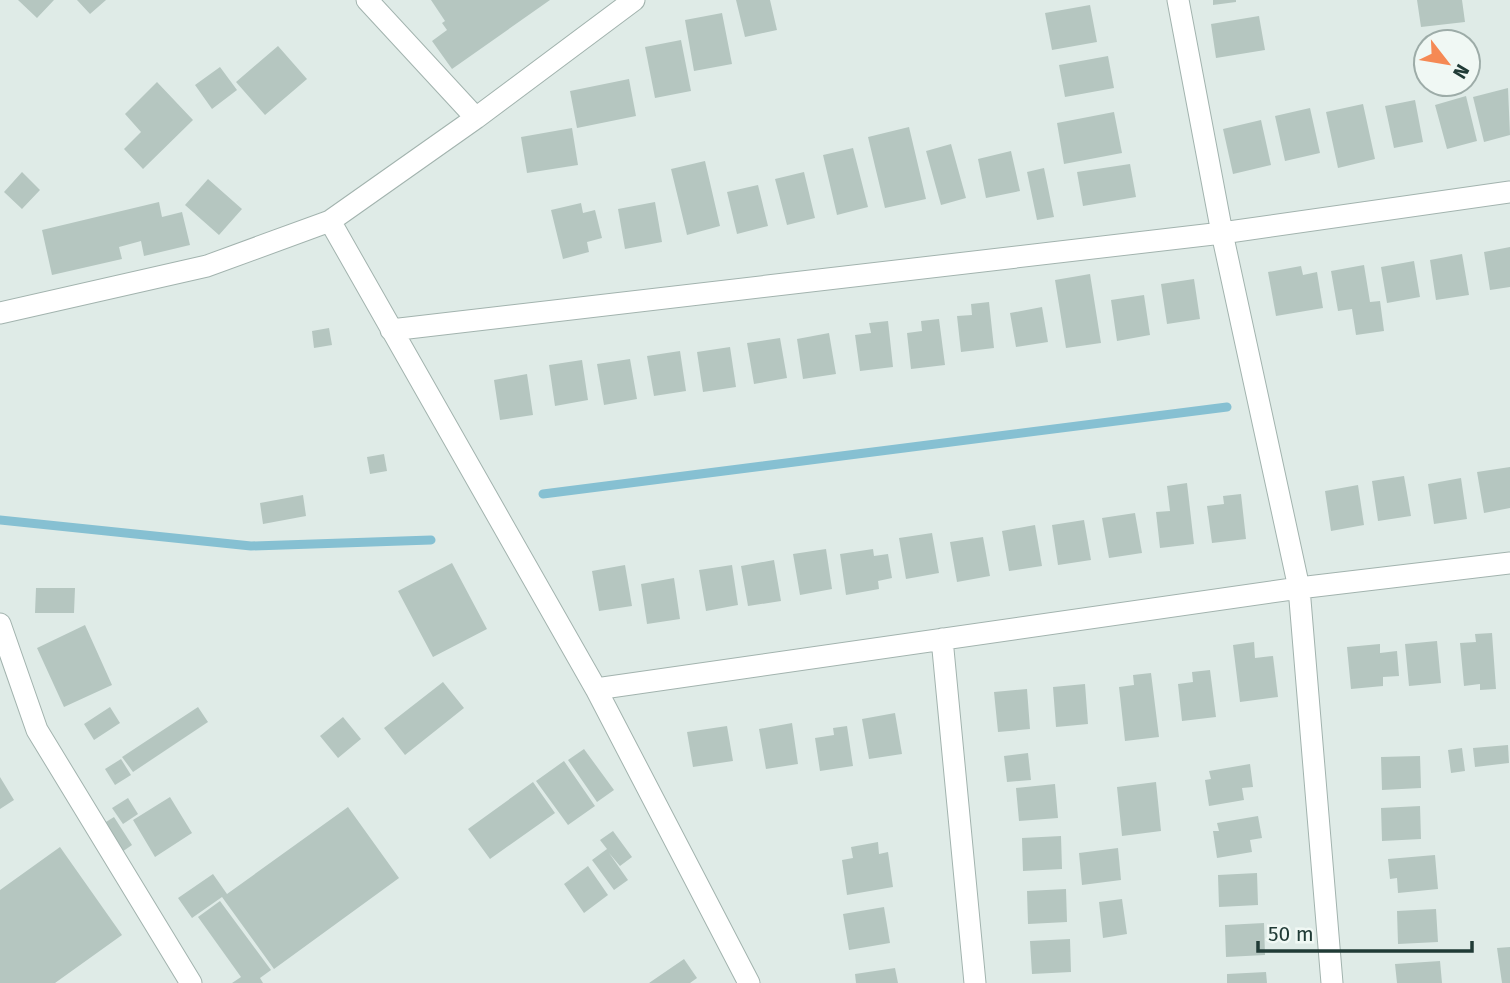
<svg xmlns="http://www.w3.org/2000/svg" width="1510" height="983" viewBox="0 0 1510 983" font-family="'Fira Sans',sans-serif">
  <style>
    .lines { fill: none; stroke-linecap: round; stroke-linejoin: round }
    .stream { stroke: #86c0d2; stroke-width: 9 }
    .building { fill: #b5c6c0 }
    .minor-casing { stroke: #a2b3ae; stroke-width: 23 }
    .minor { stroke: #fff; stroke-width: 21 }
  </style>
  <rect width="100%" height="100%" fill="#dfebe7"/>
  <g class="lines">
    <path class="stream" d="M543,494L1227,407
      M0,520L251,546L431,540"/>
  </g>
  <path class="building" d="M18,0H54L37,18Z
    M77,0H106L90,14Z
    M431,0H550L452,69L432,41L447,30L442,23L445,21Z
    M736,0H770L777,30L745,37Z
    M1213,0H1236V2L1213,5Z
    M1417,0H1462L1465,22L1421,27Z
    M1090,5L1097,42L1052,50L1045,13Z
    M722,13L732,64L694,71L685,20Z
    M1259,16L1265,50L1216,58L1211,24Z
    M681,40L691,91L655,98L645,47Z
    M278,46L307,79L265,115L236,82Z
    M1108,56L1114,88L1065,97L1059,65Z
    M220,67L237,90L212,109L195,85Z
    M629,79L636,116L577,128L570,91Z
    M157,82L193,120L143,169L124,149L141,132L125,114Z
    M1508,88L1510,135L1484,142L1473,97Z
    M1466,96L1477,141L1447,149L1435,105Z
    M1415,100L1423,142L1394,148L1385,106Z
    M1363,104L1375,159L1338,168L1326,112Z
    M1310,108L1320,153L1285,161L1275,116Z
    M1114,112L1122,153L1064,164L1057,123Z
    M1261,120L1271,165L1233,174L1223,129Z
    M909,127L926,199L885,208L868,137Z
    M572,128L578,165L527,173L521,137Z
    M951,144L966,198L941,205L926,151Z
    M853,148L868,207L837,215L823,155Z
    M1011,151L1020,191L986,198L978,159Z
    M705,161L720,226L687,235L671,169Z
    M1130,164L1136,197L1083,206L1077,172Z
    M1044,168L1054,217L1037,220L1027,172Z
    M22,172L40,190L22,209L4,192Z
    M804,172L815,218L787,225L775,179Z
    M208,179L242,209L219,235L185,205Z
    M758,185L768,226L737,234L727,192Z
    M159,202L162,217L182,212L190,245L144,256L141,241L119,247L122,259L52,275L42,230Z
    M655,202L662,242L625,249L618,209Z
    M581,203L583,213L595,210L602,238L587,242L589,252L563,259L551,210Z
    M1510,247V287L1490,290L1484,252Z
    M1462,254L1469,295L1436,300L1430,260Z
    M1414,261L1420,297L1387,303L1381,267Z
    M1364,265L1370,302L1380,301L1384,331L1356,335L1352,309L1338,311L1331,271Z
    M1301,266L1303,275L1317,272L1323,308L1276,316L1268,272Z
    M1090,274L1101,343L1066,348L1055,280Z
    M1194,279L1200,319L1167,324L1161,284Z
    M1144,295L1150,335L1117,341L1111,300Z
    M989,302L994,348L961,352L957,316L972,315L971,304Z
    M1042,307L1048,342L1016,347L1010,313Z
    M939,319L945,365L911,369L907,333L922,331L921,321Z
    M888,321L893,367L860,371L855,335L871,333L869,323Z
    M329,328L332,345L314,348L312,331Z
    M829,333L836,374L803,379L797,339Z
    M780,338L787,378L754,384L747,343Z
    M730,347L736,387L703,392L697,352Z
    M680,351L686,391L654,396L647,356Z
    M630,359L637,399L604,405L597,364Z
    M582,360L588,400L555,406L549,365Z
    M527,374L533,415L500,420L494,380Z
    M384,454L387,471L370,474L367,457Z
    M1510,467V508L1484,513L1477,472Z
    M1404,476L1411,516L1378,521L1372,481Z
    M1461,478L1467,519L1434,524L1428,484Z
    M1187,483L1194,544L1160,548L1156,512L1170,511L1167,486Z
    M1358,485L1364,525L1331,531L1325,491Z
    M1241,494L1246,539L1212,543L1207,506L1224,504L1223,496Z
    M303,495L306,516L263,524L260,503Z
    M1135,513L1142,553L1109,558L1102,518Z
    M1084,520L1091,560L1058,565L1052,525Z
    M1035,525L1042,566L1009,571L1002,531Z
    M932,533L939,573L906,579L899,538Z
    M983,537L990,576L957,582L950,542Z
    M826,549L832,589L800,595L793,554Z
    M873,549L874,556L888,554L892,578L878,581L879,589L846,595L840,554Z
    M774,560L781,601L748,606L741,566Z
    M452,563L487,629L433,657L398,591Z
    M625,565L632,606L599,611L592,571Z
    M732,565L738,605L706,611L699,570Z
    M674,578L680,619L647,624L641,584Z
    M36,588H75L74,613H35Z
    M85,625L112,685L64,707L37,648Z
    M1492,633L1496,689L1480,690V684L1464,686L1460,643L1476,642L1475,634Z
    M1437,641L1441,683L1409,686L1405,644Z
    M1254,642L1255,658L1273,656L1278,697L1240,702L1233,645Z
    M1380,644V653L1397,651L1399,676L1383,677V686L1351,689L1347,647Z
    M1210,670L1216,717L1182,721L1178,684L1193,682L1192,672Z
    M1151,673L1159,737L1125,741L1119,687L1134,685L1133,675Z
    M443,682L464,708L405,755L384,728Z
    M1085,684L1088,724L1056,727L1053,687Z
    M1027,689L1030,729L998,732L994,692Z
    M110,707L120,723L94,740L84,724Z
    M198,707L208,722L133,772L122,757Z
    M895,713L902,754L869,759L862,719Z
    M343,717L361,739L338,758L320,736Z
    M792,723L798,764L766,769L759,729Z
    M727,726L733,761L693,767L687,732Z
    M847,726L853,766L820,771L815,738L834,735L833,728Z
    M1508,745L1509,763L1475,767L1473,748Z
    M1462,748L1465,771L1451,773L1448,750Z
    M584,749L614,790L597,802L568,760Z
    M1028,753L1031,780L1007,782L1004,756Z
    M1420,756L1421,788L1382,790L1381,757Z
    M121,759L131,775L115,785L105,769Z
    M564,761L595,806L568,825L536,781Z
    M1250,764L1253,787L1242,788L1244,800L1209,806L1205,780L1211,779L1209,771Z
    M0,777L14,800L0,809Z
    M533,782L555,813L490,859L468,829Z
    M1156,782L1161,831L1122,836L1117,787Z
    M1055,784L1058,818L1019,821L1016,788Z
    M170,797L192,833L155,857L133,820Z
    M128,798L138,814L123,824L112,808Z
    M1420,806L1421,839L1382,841L1381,808Z
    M348,807L399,878L274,969L222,897L192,918L178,898L213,874L227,894Z
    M1258,816L1262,838L1250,840L1252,852L1217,858L1213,831H1219L1217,823Z
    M114,817L132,845L119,854L101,825Z
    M613,831L632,857L620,866L609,853L628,880L614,890L592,860L607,849L600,840Z
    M1061,836L1062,869L1023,871L1022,838Z
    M878,842L879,854L888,852L893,887L847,895L842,860L853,858L851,847Z
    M60,847L122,935L55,983H0V890Z
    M1118,848L1121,880L1082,885L1079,853Z
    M1435,855L1438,889L1398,893L1397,878L1390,879L1388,859Z
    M588,866L608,895L584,913L564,884Z
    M1257,873L1258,905L1219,907L1218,875Z
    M1066,889L1067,922L1028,924L1027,891Z
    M1122,899L1127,934L1103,938L1099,902Z
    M220,901L271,970L260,978L263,983H232L241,977L198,917Z
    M884,907L890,943L849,950L843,914Z
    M1436,909L1438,942L1398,944L1397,911Z
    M1264,923L1265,955L1226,957L1225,925Z
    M1070,939L1071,972L1032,974L1030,941Z
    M1510,947V983H1502L1497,948Z
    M684,959L697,978L690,983H649Z
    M1440,961L1442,983H1397L1395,964Z
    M895,968L898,983H856L855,974Z
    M1266,972L1267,983H1227V974Z"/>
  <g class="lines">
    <g class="minor-casing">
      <path id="minor" d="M367,0L476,118
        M1178,0L1222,233L1299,588L1332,983
        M330,221L596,689L749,983
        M0,313L207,266L330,221L476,118L634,0
        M391,330L1222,233L1510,192
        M0,624L37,730L191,983
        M942,639L975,983
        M596,689L1299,588L1510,563"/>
    </g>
    <use href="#minor" class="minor"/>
  </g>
  <g transform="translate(1447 63) rotate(121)"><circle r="33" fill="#f0f8f4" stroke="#9daca8" stroke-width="2"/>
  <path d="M0-5L12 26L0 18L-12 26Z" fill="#f58954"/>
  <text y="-10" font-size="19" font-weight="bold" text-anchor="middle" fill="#203b36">N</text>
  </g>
  <path d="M1258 941v10h214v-10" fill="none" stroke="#203b36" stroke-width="3.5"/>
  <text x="1268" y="941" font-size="21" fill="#203b36" stroke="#f0f8f4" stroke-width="5" paint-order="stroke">50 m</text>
</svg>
